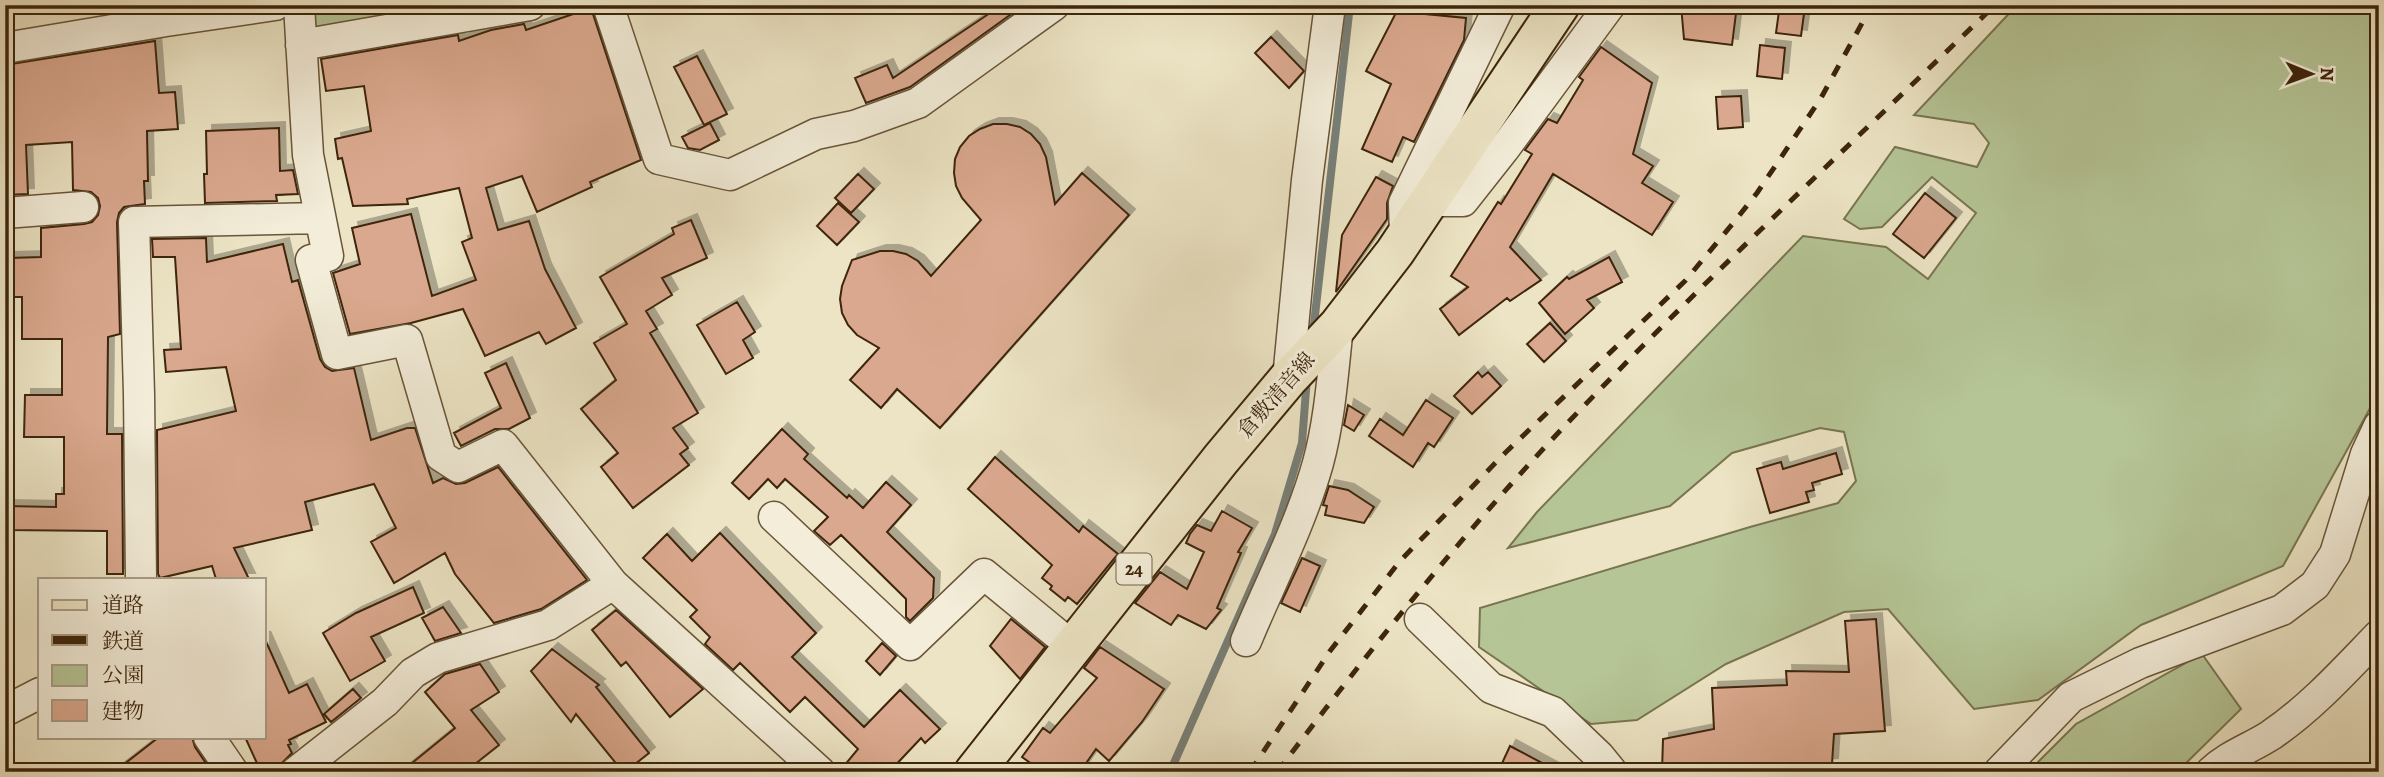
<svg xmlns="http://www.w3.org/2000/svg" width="2384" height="777" viewBox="0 0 2384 777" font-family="Alegreya,'Noto Serif JP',serif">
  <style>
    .green { fill: #b5c596; stroke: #797550; stroke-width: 2 }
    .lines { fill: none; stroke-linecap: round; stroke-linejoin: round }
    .stream { stroke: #787f78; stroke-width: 8 }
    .building { fill: #daa88e; stroke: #3d250b; stroke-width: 2; filter: url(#shadow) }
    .street-casing { stroke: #695539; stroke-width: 33 }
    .primary-casing { stroke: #3d250b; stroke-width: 42 }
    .street { stroke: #f3edd9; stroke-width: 30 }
    .primary { stroke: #ece4c4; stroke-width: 38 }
    .rail { stroke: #3d250b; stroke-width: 5; stroke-dasharray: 12 12; stroke-linecap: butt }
    .labels { text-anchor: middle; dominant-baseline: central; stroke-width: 6; stroke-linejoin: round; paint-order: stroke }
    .shield { fill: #f3edd9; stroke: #746149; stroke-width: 2 }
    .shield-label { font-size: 19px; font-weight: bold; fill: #3d250b }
    .street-label { font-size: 21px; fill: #3d250b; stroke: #f3edd9 }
  </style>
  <defs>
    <filter id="shadow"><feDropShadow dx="6" dy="-6" stdDeviation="0" flood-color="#0004"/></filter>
  </defs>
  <rect width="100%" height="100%" fill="#ece4c4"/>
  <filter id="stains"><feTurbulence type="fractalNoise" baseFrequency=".00286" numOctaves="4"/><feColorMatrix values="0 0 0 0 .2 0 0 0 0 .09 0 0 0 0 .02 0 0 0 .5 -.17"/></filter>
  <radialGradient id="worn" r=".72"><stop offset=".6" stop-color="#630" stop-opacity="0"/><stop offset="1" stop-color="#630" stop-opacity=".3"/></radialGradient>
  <path class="green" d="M310,5H479L313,29Z
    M2017,5H2379V392L2283,566L2141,625L2038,700L1974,709L1888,609L1844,612L1726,664L1637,720L1591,724L1479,647L1480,608L1750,527L1838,503L1856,481L1844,432L1820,428L1732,453L1670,506L1508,548L1537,512L1803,236L1886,247L1928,279L1976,213L1932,177L1882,227L1860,229L1844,219L1895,147L1977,167L1989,143L1974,124L1914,115Z
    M2202,654L2241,709L2177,772H2028L2076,724Z"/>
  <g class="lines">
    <path class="stream" d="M1313,333L1350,5
      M1170,772L1275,534L1302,443L1307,377"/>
  </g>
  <path class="building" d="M1002,5H1024L910,87L866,103L855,78L887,65L893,78Z
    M1400,5H1416L1415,13L1466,18L1464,40L1414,142L1403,137L1392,162L1362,149L1391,84L1366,71Z
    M1681,5H1737L1732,45L1684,39Z
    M591,8L641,160L590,182L592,187L537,212L522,176L486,188L498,230L529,221L545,269L576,328L546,344L539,332L485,356L463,309L411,323L350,334L333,273L360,264L352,228L411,214L432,296L476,280L462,242L472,238L459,188L407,199L408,204L353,206L342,158L338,159L335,139L371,131L364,86L326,91L321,59L458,35L459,41L491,30L524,24L526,30Z
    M1779,11L1804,14L1801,36L1776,33Z
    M1271,37L1304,71L1289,88L1255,53Z
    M155,41L159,93L175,92L178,129L147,131L148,181H144L145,204L124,207L119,213L117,222L120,334L108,337L107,434H122L123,574H107V531L5,530V506L56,507V494H64V437H24L25,395H62V339H22V297H5V266H8V258L41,257V228L84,224L92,222L98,215L100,206L98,198L91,192L73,190L72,142L26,145L28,194L5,195V65Z
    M1760,45L1785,48L1782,79L1757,76Z
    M1601,47L1652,83L1633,154L1653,166L1642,183L1673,202L1652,235L1553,174L1510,247L1541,280L1510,301L1507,298L1459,335L1440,309L1468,287L1451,276L1498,202L1501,204L1532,154L1525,150L1548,119L1557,123L1583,80L1579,77Z
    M697,56L727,114L704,125L674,67Z
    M1741,96L1743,127L1718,129L1716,97Z
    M710,123L719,140L700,150L688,148L682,137Z
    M993,124H1007L1020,127L1031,134L1040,144L1046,157L1055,204L1082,173L1129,215L940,428L897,389L881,408L850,380L879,348L857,335L848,325L842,313L840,299L842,286L852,260L880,251H893L906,254L918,261L931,276L981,220L962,198L956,186L954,173L955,159L960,147L969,136L980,129Z
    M279,128L280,171L293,170L298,194L276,195L277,201L205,203L204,174H207L206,131Z
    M858,174L874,189L851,213L835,198Z
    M1376,177L1393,186L1387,203V219L1336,292L1342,235Z
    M1925,193L1956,218L1924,258L1893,234Z
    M838,203L859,222L837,245L817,226Z
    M691,220L707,258L662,278L672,295L646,311L657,329L650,333L698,413L673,428L688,448L680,454L689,465L633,508L601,467L618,453L581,409L616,380L594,343L627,324L600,277L674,234L672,228Z
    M206,238L207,262L283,244L292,282L298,280L320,359L325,367L332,371L354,368L371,440L407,428H415L433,483L443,478L456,484L465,483L498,467L587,580L541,609L494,623L455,574L445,553L394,583L371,542L396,528L374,484L305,502L312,530L234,548L249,579H216L212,566L160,578L158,574L157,430L236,411L226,367L166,372L164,350L181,349L175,257H153L152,239Z
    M1609,257L1622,282L1587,300L1594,308L1565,334L1539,303L1567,277L1569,279Z
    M737,302L755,332L743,340L753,358L726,374L697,325Z
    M1550,323L1566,341L1544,362L1527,344Z
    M506,363L530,418L509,429H495L461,446L454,433L501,408L485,373Z
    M1478,372L1482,377L1488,372L1501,386L1472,414L1454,396Z
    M1426,400L1453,418L1434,447L1428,443L1413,467L1369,436L1380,419L1403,435Z
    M1348,405L1364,415L1354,431L1344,425Z
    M782,429L808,454L804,459L847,498L849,495L863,508L886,482L911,505L887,532L934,578L933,598L910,621L906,617V599L841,535L830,545L814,531L828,517L785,479L777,488L768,479L749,499L732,483Z
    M1836,453L1842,474L1812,483L1814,490L1806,492L1809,502L1770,513L1757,469L1781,462L1783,469Z
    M995,457L1079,532L1083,526L1118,554L1077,604L1068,597L1065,601L1050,589L1052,586L1042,578L1052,565L968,489Z
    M1329,486L1348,490L1374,507L1364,523L1325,515L1327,506L1323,505Z
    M1222,511L1252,528L1238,552L1241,553L1217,608L1221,610L1206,629L1178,615L1171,625L1135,603L1160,572L1187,589L1204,552L1186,543L1190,534L1197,525L1211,531Z
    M720,533L816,633L792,657L864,727L900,690L940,729L925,743L921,738L889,772H839L858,749L805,697L790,712L740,663L733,670L705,644L710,637L690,617L697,610L643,558L667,534L692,561Z
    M1302,558L1320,566L1300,612L1281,603Z
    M413,587L424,613L371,637L385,661L350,681L323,633L356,613Z
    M443,607L461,633L435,641L422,618Z
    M616,610L703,689L670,717L626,662L621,666L592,630Z
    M1011,619L1045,647L1020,679L990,646Z
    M1876,619L1885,731L1834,734L1832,764L1771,768V772H1662L1663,739L1714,729L1712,688L1787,685L1786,671L1849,672L1845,621Z
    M264,637L289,693L307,684L326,722L289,740L291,744L288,745L292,753L280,765L279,772H261L245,737H264Z
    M882,643L896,656L880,675L866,661Z
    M1100,647L1164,689L1142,722L1109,761L1096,749L1080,772H1043L1022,757L1043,728L1050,733L1097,678L1084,668Z
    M552,649L599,685L596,687L649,753L625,772H623L576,714L571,722L531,671Z
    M480,664L499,692L471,710L499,745L465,772H401L455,728L425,692L445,674Z
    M353,689L361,698L331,722L324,714Z
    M159,737H192L195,747L212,772H114Z
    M1510,746L1559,772H1498Z"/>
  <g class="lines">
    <g class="street-casing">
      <path id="street" d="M299,5L308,155L328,256L311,260L337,354L407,340L441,456L458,467L503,445L613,584L820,772
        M608,5L659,159L730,175L816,134L854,126L918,103L1054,5
        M301,45L530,5
        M5,48L166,21L275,5
        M1429,201H1463L1504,149L1610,5
        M5,213L83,207
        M1405,236L1404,203L1500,5
        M1288,379L1307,180L1330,5
        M774,517L910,645L984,574L1073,647
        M141,579L139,394L134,222L320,218
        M1420,619L1491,688L1553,712L1599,756L1612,772
        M1246,641C1270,583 1301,524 1318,463C1330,419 1333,371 1338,326
        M5,711L40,693
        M209,737L233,772
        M296,772L385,702L413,673L438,658L548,625L613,584
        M1999,772L2071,697L2140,663L2282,610L2315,585L2335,554L2366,454L2379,426
        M2211,772C2229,755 2251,748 2271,735C2312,707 2345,670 2379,635"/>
    </g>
    <g class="primary-casing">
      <path id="primary" d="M974,772L1221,459L1288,379L1338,326L1395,252L1560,5"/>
    </g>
    <use href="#street" class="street"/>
    <use href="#primary" class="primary"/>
    <path class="rail" d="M1250,772L1330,651L1400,561L1506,452L1685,281L1734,222L1757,193L1821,98L1872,5
      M1277,772C1372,647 1470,524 1579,411C1713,272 1855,140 1995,5"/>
  </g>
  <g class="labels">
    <rect class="shield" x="1116.5" y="553.5" width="35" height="31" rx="5"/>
    <g class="shield-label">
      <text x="1134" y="569">24</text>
    </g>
    <g class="street-label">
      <text transform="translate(1276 395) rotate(-49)">倉敷清音線</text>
    </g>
  </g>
  <rect width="2384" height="777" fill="none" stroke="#ece4c4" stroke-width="28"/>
  <rect x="7" y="7" width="2370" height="763" fill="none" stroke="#3d250b" stroke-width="3.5"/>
  <rect x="14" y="14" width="2356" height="749" fill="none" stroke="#3d250b" stroke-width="2"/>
  <rect x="38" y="578" width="228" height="161" fill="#f3edd9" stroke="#aa9d87" stroke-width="2"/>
  <rect x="52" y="600" width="35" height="10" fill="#ece4c4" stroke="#aa9d87" stroke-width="2"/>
  <text x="102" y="612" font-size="21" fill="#3d250b">道路</text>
  <rect x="52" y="635" width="35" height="10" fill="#3d250b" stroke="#aa9d87" stroke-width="2"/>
  <text x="102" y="648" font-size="21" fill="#3d250b">鉄道</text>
  <rect x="52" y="665" width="35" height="21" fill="#b5c596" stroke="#aa9d87" stroke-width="2"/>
  <text x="102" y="682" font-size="21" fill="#3d250b">公園</text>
  <rect x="52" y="700" width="35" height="21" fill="#daa88e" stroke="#aa9d87" stroke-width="2"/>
  <text x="102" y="718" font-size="21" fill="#3d250b">建物</text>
  <g transform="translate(2311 74) rotate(91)" stroke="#f3edd9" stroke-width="5" paint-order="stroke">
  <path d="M0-5L12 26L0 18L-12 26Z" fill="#3d250b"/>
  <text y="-10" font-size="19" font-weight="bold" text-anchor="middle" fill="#3d250b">N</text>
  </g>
  <rect width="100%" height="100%" filter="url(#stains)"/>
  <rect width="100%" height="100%" fill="url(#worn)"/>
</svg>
